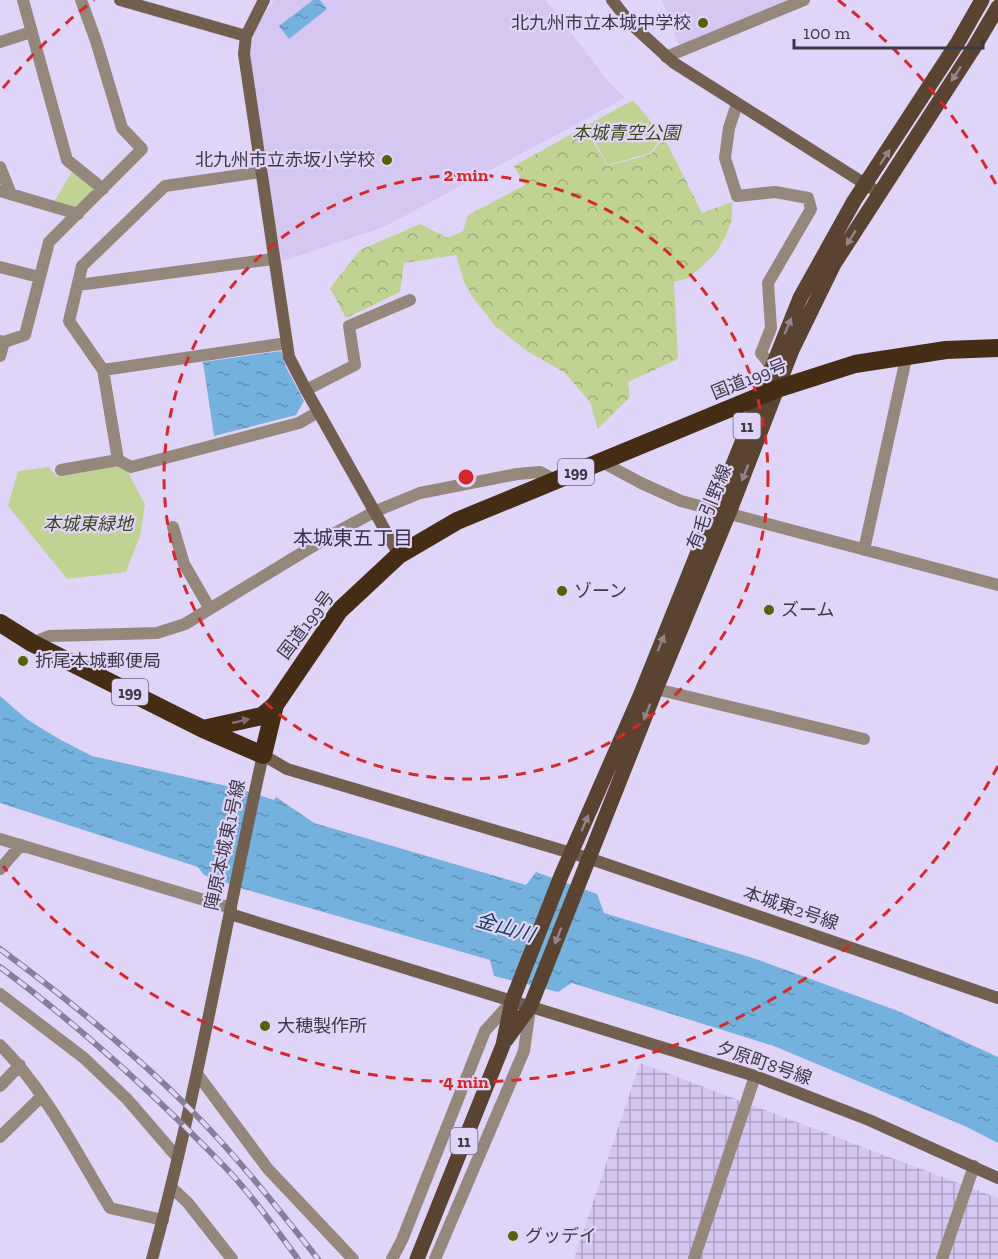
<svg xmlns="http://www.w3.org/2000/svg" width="998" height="1259" viewBox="0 0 998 1259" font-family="'Zilla Slab','Noto Sans JP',serif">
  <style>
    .built { fill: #d6c6f2 }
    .industrial { fill: url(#industrial-grid) }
    .green { fill: #c1d393 }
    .forest { fill: url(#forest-crowns) }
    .water { fill: url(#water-ripples) }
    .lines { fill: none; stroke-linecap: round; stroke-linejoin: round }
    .street { stroke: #95877c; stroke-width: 12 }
    .secondary { stroke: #735f4f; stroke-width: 12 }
    .primary { stroke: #5a4330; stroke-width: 15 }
    .highway { stroke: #452c15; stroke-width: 18 }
    .rail-casing { stroke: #877e97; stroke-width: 6 }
    .rail { stroke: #e1d4f9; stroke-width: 4; stroke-dasharray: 11; stroke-linecap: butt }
    .oneway { fill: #97848a }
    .oneway2 { fill: #836f70 }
    .ring { fill: none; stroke: #d62828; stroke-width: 3; stroke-dasharray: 10 8 }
    .poi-dot { fill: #516208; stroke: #e1d4f9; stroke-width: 2 }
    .labels { text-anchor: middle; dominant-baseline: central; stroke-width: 4.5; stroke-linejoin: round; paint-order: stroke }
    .shield { fill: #e1d4f9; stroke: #6e677c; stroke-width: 1.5 }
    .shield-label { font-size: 16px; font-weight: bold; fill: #3d3846 }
    .poi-label { font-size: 18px; fill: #3d3846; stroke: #e1d4f9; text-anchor: start }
    .park-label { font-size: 18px; font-style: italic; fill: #3d4818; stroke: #e1d4f9 }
    .street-label { font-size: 18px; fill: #3d3846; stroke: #e1d4f9 }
    .neighbourhood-label { font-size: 20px; fill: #3c314e; stroke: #e1d4f9 }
    .water-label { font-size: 20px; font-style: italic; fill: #11415f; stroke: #e1d4f9 }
    .centre { fill: #d62828; stroke: #e1d4f9; stroke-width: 3 }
    .ring-label { font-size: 18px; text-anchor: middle; font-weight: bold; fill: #d62828; stroke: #e1d4f9; stroke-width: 4.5; stroke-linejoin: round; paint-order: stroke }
  </style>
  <defs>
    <pattern id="industrial-grid" width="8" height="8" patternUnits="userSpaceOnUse" patternTransform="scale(1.5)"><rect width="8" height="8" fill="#d6c6f2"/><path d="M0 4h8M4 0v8" fill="none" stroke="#afa2c6"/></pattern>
    <pattern id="forest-crowns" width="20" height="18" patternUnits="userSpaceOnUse" patternTransform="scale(1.5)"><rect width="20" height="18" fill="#c1d393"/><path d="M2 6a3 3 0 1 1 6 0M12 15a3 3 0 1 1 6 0" fill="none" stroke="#9eac7a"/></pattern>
    <pattern id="water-ripples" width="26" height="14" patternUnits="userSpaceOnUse" patternTransform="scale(1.5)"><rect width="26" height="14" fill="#74b1dd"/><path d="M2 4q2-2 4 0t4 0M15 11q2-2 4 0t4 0" fill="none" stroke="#6091b5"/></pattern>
  </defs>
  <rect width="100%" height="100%" fill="#e1d4f9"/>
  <path class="built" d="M274,0H546L606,79L625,98L384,227L283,261L268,193L250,51L257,26Z
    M662,0H790L679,46Z"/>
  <path class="industrial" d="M640,1063L998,1198V1259H574Z"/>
  <path class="green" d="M633,100L663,136L650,153L608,165L586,126Z
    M73,170L93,186V194L73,209L54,202Z
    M118,466L127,470L145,505L140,536L126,572L67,579L8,506L18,471L49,467L57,477Z"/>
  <path class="forest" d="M584,127L608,166L651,154L664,137L702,213L732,202V219L726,236L715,254L689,278L674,282L678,359L628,382L630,397L598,429L590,402L565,373L527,351L495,326L472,296L464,282L456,255L404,263L400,292L346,318L330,288L360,250L420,224L448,238L463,231L468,215L525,185L514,166Z"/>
  <path class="water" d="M313,0H320L327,9L289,39L279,26Z
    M281,351L286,367L304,401L296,415L214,436L203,362Z
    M0,696L28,720L59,739L92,756L240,789L274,800L276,797L314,823L526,885L536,872L597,894L604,913L756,959L898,1011L998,1057V1143L967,1127L774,1046L572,983L558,992L494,976L490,960L244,889L204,875L198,867L0,803Z"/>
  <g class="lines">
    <path class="street" d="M23,0L67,160L103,189
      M0,42L31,32
      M666,57L804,0
      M737,104L729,128L725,158L737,196L775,192L808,198L811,209L768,283L771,328L761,353L771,366
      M0,167L11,194
      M261,172L165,186L82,266L69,321L103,370L287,343
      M0,191L78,214
      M0,267L39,277
      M78,285L273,259
      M0,341L4,342L0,356
      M4,342L25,335L49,242L142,149L122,128L96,41L81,0
      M103,370L118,460L131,467L299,423L318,412
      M306,390L355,365L349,326L410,300
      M600,461L641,483L681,501L998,585
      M61,470L118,460
      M173,527L184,564L210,609
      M864,550L907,354
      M32,643L49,636L157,633L185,624L333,534L376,511L420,493L517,474L540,472L555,480
      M656,689L864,739
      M0,839L231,908
      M0,869L21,845
      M0,994L84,1058L127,1099L177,1157
      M0,1045C46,1091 76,1152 110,1208L163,1220
      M198,1075L268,1169L353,1259
      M0,1086L20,1065
      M0,1137L42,1096
      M171,1187L188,1203L232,1259
      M392,1259L402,1240L485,1031L512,1001
      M435,1259L524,1051L530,1008
      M694,1259L755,1076
      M942,1259L974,1166"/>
    <path class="secondary" d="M120,0L246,36
      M264,0L246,36L244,54L289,357L306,390L399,555
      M612,0L631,24L674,63L873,189
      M230,914L755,1076L869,1120L998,1178
      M152,1259C198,1093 225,923 263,755L287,769L588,858L998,998"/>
    <path class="primary" d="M506,1040L530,1007L656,689L729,513L792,350L834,264L975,46L998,7
      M417,1259L503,1045L512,1001L561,876L640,696L800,298L854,201L958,42L982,0"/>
    <path class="highway" d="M0,623L32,643L203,729L263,755L275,705L339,611L399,555L457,521L777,389L855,364L946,350L998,348
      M203,729L262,716L275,705"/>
    <g class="rail-casing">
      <path id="rail" d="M0,949C66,998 130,1049 188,1107C235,1154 277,1207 318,1259
        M0,967C81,1027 154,1094 224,1166C251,1194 275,1228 298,1259"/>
    </g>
    <use href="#rail" class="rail"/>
  </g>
  <defs><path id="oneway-solid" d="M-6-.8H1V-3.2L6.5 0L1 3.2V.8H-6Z" transform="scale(1.5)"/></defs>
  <g class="oneway">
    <use href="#oneway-solid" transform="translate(956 74) rotate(123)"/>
    <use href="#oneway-solid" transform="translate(885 157) rotate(-57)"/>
    <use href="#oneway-solid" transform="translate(851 238) rotate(122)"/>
    <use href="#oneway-solid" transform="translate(788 326) rotate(-67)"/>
    <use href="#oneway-solid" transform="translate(745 473) rotate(111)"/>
    <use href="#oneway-solid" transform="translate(661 643) rotate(-68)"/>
    <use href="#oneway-solid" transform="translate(647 712) rotate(112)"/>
    <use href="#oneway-solid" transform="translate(585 823) rotate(-67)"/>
    <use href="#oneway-solid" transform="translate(558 936) rotate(111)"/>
  </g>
  <use class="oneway2" href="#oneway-solid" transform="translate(241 721) rotate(-13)"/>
  <g class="ring">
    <circle cx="466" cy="477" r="302"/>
    <path d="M998 766A605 605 0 0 1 3 866M3 88A605 605 0 0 1 94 0M838 0A605 605 0 0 1 998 188"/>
  </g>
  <g class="poi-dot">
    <circle cx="703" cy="23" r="6"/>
    <circle cx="387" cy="160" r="6"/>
    <circle cx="562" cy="591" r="6"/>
    <circle cx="769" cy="610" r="6"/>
    <circle cx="23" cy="661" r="6"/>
    <circle cx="265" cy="1026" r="6"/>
    <circle cx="513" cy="1236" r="6"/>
  </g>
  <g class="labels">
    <g class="shield">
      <rect x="733.5" y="413" width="27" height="26" rx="4.5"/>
      <rect x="558" y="459" width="36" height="26" rx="4.5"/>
      <rect x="112" y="679" width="36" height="26" rx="4.5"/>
      <rect x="450.5" y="1128" width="27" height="26" rx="4.5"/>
    </g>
    <g class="shield-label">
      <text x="747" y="426">11</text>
      <text x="576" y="472">199</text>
      <text x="130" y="692">199</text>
      <text x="464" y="1141">11</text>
    </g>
    <g class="poi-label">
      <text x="691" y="23" text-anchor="end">北九州市立本城中学校</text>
      <text x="375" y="160" text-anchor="end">北九州市立赤坂小学校</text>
      <text x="574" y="591">ゾーン</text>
      <text x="781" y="610">ズーム</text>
      <text x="35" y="661">折尾本城郵便局</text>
      <text x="277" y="1026">大穂製作所</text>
      <text x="525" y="1236">グッデイ</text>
    </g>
    <g class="park-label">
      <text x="626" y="133">本城青空公園</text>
      <text x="88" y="524">本城東緑地</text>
    </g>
    <g class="street-label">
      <text transform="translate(749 379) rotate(-22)">国道199号</text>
      <text transform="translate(709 507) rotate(-68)">有毛引野線</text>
      <text transform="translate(306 625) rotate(-53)">国道199号</text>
      <text transform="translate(225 845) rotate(-78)">陣原本城東1号線</text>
      <text transform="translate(791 908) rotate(19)">本城東2号線</text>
      <text transform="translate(764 1063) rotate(19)">夕原町8号線</text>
    </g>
    <g class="neighbourhood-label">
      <text x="353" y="538">本城東五丁目</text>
    </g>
    <g class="water-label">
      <text transform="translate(505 927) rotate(16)">金山川</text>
    </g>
  </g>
  <circle cx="466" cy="477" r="9" class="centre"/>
  <g class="ring-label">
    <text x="466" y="181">2 min</text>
    <text x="466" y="1088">4 min</text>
  </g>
  <path d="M794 39v9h189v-9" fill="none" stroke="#3d3846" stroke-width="3"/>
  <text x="803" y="39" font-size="18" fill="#3d3846" stroke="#e1d4f9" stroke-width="4.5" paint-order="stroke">100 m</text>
</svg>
